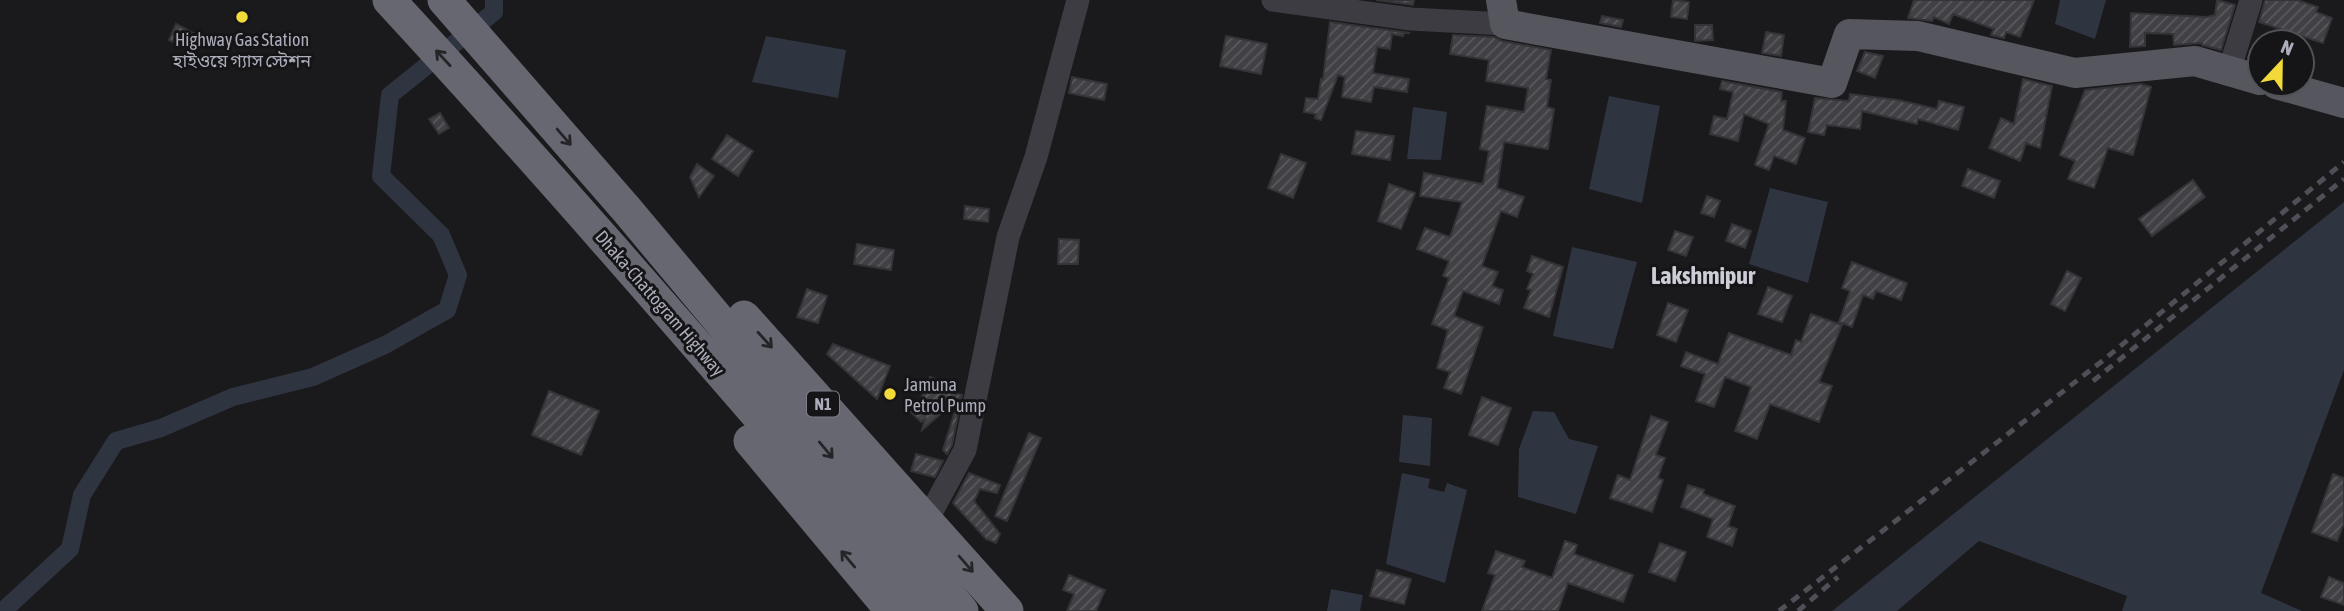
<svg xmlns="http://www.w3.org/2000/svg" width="2344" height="611" viewBox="0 0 2344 611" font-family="'Asap Condensed','Noto Sans Bengali',sans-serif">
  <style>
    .water { fill: #2f3540 }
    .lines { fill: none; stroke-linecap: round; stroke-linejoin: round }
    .canal { stroke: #2f3540; stroke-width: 18 }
    .building { fill: url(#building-hatch); stroke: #343337; stroke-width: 2 }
    .minor { stroke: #3c3c42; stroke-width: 23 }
    .major { stroke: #56565f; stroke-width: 30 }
    .highway { stroke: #666771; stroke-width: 33 }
    .rail { stroke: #4f4f57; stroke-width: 5; stroke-dasharray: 9 7; stroke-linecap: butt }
    .oneway { stroke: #252528 }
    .poi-dot { fill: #f2da3a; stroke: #151416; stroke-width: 2.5 }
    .labels { text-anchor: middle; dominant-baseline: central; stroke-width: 6; stroke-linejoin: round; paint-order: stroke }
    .shield { fill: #151416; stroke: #7f7f8a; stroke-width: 2 }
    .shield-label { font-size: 16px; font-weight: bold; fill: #acadbb }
    .poi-label { font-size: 18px; fill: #acadbb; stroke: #151416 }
    .street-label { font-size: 18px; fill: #acadbb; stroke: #151416 }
    .district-label { font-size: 24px; font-weight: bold; fill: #cdcdd7; stroke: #151416 }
  </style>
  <defs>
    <pattern id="building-hatch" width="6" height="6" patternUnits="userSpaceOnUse" patternTransform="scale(1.75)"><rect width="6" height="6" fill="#414145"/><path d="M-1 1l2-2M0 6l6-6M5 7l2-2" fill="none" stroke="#5a5a5e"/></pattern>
  </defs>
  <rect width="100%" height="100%" fill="#1a191b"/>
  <path class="water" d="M2060,0H2106L2095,39L2055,24Z
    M766,36L846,50L838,98L752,82Z
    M1609,96L1660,106L1642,203L1589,189Z
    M1413,107L1447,112L1441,160L1407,159Z
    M1770,188L1828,202L1808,283L1749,264Z
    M2344,202V370L2261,593L2302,611H2122L2127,596L1979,541L1897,611H1832Z
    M1572,247L1637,262L1613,349L1553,336Z
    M1533,411L1554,412L1569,439L1598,446L1576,514L1518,497L1519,449Z
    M1403,415L1432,418L1430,466L1399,462Z
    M1402,473L1430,479L1428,488L1444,492L1447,483L1467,490L1445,583L1386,564Z
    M1331,589L1363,595L1360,611H1327Z"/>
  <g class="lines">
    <path class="canal" d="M3,611L70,549L82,495L116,441L161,428L233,397L313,377L385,345L447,310L458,275L441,235L381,176L390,95L494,12V0"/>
  </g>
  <path class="building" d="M1376,0H1414L1413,5Z
    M1673,0L1689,2L1687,19L1671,17Z
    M1914,0H2034L2020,37L2006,32L2004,38L1991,35L1994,29L1953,14L1949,24L1934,17L1932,21L1908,18Z
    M2217,0L2235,5L2221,50L2202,45V43L2174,45L2173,34L2145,33V46L2130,47L2131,13L2207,17L2215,15Z
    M2265,0H2297L2318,7L2316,12L2332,18L2323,43L2259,22Z
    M1602,16L1623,20L1621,27L1600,23Z
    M1330,22L1410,33H1404L1403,36L1392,34L1390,49L1377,47L1373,73L1409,79L1407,92L1374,87L1371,102L1342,97L1345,77L1338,75L1321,120L1315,118L1316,114L1304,112L1306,98L1318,99L1321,79H1323Z
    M176,24L195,34L188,49L169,40Z
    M1695,25H1712L1713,40L1695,41Z
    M1766,32L1784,35L1781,56L1762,53Z
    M1453,35L1494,37L1502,41L1551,50L1546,79L1551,80L1547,107L1554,109L1548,149L1504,142L1497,188L1524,197L1517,217L1501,211L1482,266L1498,272L1492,286L1503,290L1499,304L1463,291L1454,316L1483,327L1461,394L1444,388L1450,372L1437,368L1448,330L1432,324L1449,278L1443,276L1449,261L1417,249L1425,228L1450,237L1462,202L1420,196L1424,173L1483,184L1489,151L1480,149L1487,106L1524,112L1528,88L1486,81L1489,60L1450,54Z
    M1226,36L1267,44L1261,74L1220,66Z
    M1865,52L1883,56L1875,78L1857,71Z
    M1072,77L1107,84L1104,100L1069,93Z
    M2023,79L2052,86L2040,148L2026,143L2020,161L1989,148L2001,118L2014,124Z
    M1722,81L1782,92L1781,101H1786L1783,130L1805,138L1796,164L1774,156L1769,170L1755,165L1769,124L1744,114L1738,141L1710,134L1714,116L1727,119L1733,92L1720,89Z
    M2141,84L2151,87L2133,155L2108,148L2094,188L2068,179L2075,161L2060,155L2085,90Z
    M1850,94L1898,100L1937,109L1939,101L1964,107L1958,130L1918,119L1917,124L1862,111L1860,129L1827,125L1824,135L1808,132L1815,98L1849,101Z
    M440,113L449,128L439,134L429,119Z
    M1356,131L1394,136L1390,160L1352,154Z
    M727,135L753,151L738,176L712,159Z
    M1281,154L1306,163L1293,198L1268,188Z
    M697,164L714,176L699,197L690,177Z
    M1968,169L2000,181L1994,198L1962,186Z
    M2193,180L2205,197L2152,236L2139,219Z
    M1389,184L1415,193L1401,229L1378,221Z
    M1707,196L1720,201L1714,217L1701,213Z
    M965,206L989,209L988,222L964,219Z
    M1732,224L1751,231L1745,248L1726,241Z
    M1675,231L1693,237L1686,256L1668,250Z
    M1059,239L1079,240L1078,264H1058Z
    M857,244L894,250L891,270L854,264Z
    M1532,256L1563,267L1549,317L1524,308L1531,290L1527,289L1533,274L1527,271Z
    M1852,262L1907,283L1901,300L1876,291L1873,299L1863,295L1852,327L1839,322L1850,291L1842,288Z
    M2067,271L2081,278L2065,311L2051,304Z
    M1768,287L1792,296L1782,322L1758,314Z
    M807,289L827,296L818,323L797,317Z
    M1668,303L1688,310L1676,342L1657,335Z
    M1811,314L1842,325L1819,382L1832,386L1819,422L1770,404L1757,439L1735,431L1751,387L1725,377L1714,407L1696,401L1705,374L1681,366L1686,352L1718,364L1729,333L1791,355L1796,340L1801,342Z
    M833,344L890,366L877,399L827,354Z
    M930,377L949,384L946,391L962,395L952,445L947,454L943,450L959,398L922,430L925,419L921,422L911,412L918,406Z
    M549,391L599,411L581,455L532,435Z
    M1482,397L1511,408L1498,445L1469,435Z
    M1651,416L1668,422L1656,455L1665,458L1658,478L1663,480L1652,512L1610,498L1618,475L1630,480Z
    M1029,433L1041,438L1007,521L995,516Z
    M916,454L943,461L935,477L911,471Z
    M969,473L1000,485L997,493L980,489L974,501L1000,534L996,543L986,539L953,503Z
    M2333,474L2344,478V523L2337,541L2312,532Z
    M1688,485L1704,490L1703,494L1735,506L1728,526L1737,529L1732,546L1707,537L1713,519L1681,507Z
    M1565,541L1577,545L1574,554L1633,575L1623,602L1568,583L1558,611H1482L1495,575L1488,573L1496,551L1525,561L1522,567L1552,578Z
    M1660,543L1686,552L1675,581L1649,572Z
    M1377,570L1411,579L1404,604L1370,596Z
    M1069,575L1105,590L1096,611H1067L1074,594L1063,590Z
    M2329,577L2344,583V605L2321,597Z"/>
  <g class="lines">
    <path class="minor" d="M1273,0L1411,19L1505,24
      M2229,71L2251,0
      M927,520L965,450L1008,237L1036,157L1078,0"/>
    <path class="major" d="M1501,0L1505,24L1832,83L1849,34L1918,36L2075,73L2195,61L2260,80
      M2276,84L2344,103"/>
    <path class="highway" d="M389,0C573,199 749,406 927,611
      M444,0L627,210L962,611
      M744,317L1007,611
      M750,441L892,611"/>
    <path class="rail" d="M2093,381L2344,179
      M1779,611L2101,362L2344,162
      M1798,611L1838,577"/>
  </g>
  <defs><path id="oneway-shaft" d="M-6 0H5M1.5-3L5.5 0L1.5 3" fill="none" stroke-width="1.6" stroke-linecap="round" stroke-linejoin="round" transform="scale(1.75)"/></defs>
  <g class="oneway">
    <use href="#oneway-shaft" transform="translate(443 58) rotate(-133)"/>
    <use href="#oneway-shaft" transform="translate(564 137) rotate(49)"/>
    <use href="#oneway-shaft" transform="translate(765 340) rotate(48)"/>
    <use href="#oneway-shaft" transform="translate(826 450) rotate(50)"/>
    <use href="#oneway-shaft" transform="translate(848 559) rotate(-130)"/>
    <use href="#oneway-shaft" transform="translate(966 564) rotate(49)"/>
  </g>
  <g class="poi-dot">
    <circle cx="242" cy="17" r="7"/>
    <circle cx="890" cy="394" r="7"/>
  </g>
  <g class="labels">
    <rect class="shield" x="807" y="391.5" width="32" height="25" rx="5"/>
    <g class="shield-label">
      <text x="823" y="404">N1</text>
    </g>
    <g class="poi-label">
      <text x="242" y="39">Highway Gas Station<tspan x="242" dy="21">হাইওয়ে গ্যাস স্টেশন</tspan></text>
      <text x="904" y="384" text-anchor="start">Jamuna<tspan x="904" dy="21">Petrol Pump</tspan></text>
    </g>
    <g class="street-label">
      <text transform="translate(660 303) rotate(49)">Dhaka-Chattogram Highway</text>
    </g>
    <g class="district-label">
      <text x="1703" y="275">Lakshmipur</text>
    </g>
  </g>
  <g transform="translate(2281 63) rotate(22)"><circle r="33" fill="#151416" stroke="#515158" stroke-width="2"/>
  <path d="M0-5L12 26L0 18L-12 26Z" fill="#f2da3a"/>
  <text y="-10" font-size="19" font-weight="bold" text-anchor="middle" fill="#acadbb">N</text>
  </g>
</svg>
